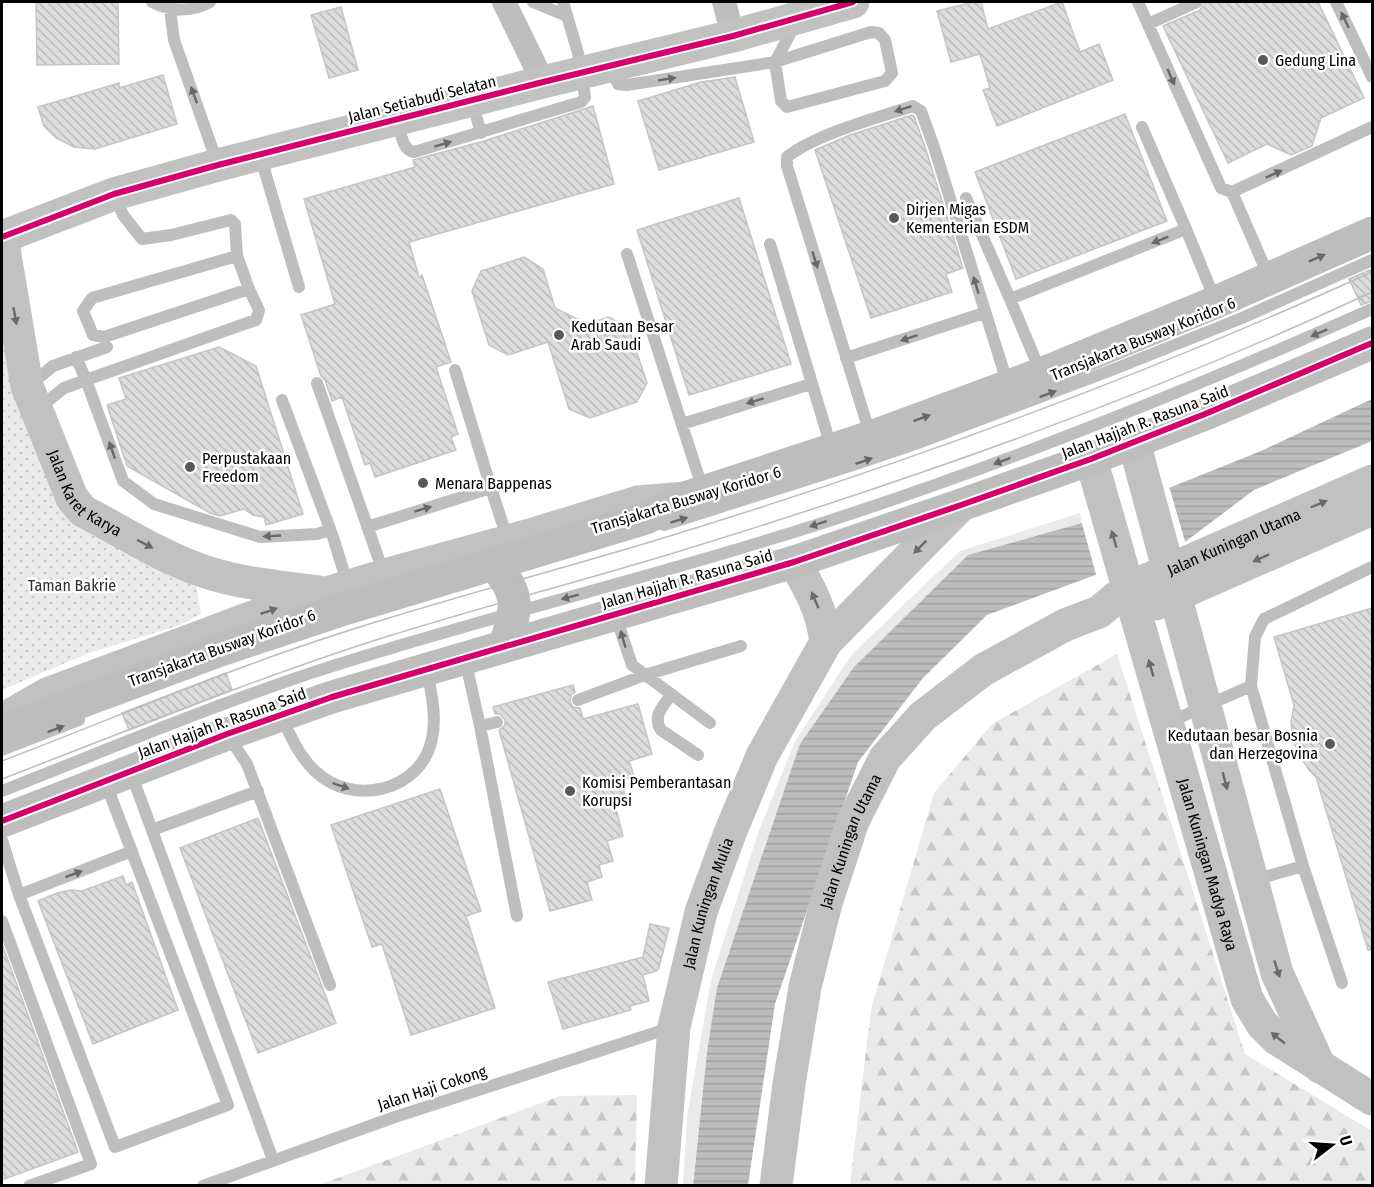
<svg xmlns="http://www.w3.org/2000/svg" width="1374" height="1187" viewBox="0 0 1374 1187" font-family="'Fira Sans Condensed',sans-serif">
  <style>
    .green { fill: #eaeaea }
    .forest { fill: url(#forest-firs) }
    .park { fill: url(#park-dots) }
    .water { fill: url(#water-rules) }
    .pier { fill: #fff }
    .building { fill: url(#building-back-hatch); stroke: #c5c5c5; stroke-width: 1.5 }
    .lines { fill: none; stroke-linecap: round; stroke-linejoin: round }
    .lane { stroke: #bebebe; stroke-width: 12 }
    .street { stroke: #bebebe; stroke-width: 24 }
    .secondary { stroke: #c1c1c1; stroke-width: 33 }
    .primary { stroke: #bdbdbd; stroke-width: 33 }
    .tram { stroke: #bdbdbd; stroke-width: 1.5 }
    .cycleway-casing { stroke: #fff; stroke-width: 10 }
    .cycleway { stroke: #d6006c; stroke-width: 6 }
    .oneway { fill: #686868 }
    .oneway2 { fill: #6a6a6a }
    .poi-dot { fill: #595959; stroke: #fff; stroke-width: 2 }
    .labels { text-anchor: middle; dominant-baseline: central; stroke-width: 5; stroke-linejoin: round; paint-order: stroke }
    .poi-label { font-size: 16px; fill: #000; stroke: #fff; text-anchor: start }
    .street-label { font-size: 16px; fill: #000; stroke: #fff }
    .park-label { font-size: 16px; fill: #2f2f2f; stroke: #fff }
  </style>
  <defs>
    <pattern id="forest-firs" width="22" height="20" patternUnits="userSpaceOnUse" patternTransform="scale(1.5)"><rect width="22" height="20" fill="#eaeaea"/><path d="M5 1l3.5 6h-7zM16 11l3.5 6h-7z" fill="#c7c7c7"/></pattern>
    <pattern id="park-dots" width="8" height="8" patternUnits="userSpaceOnUse" patternTransform="scale(1.5)"><rect width="8" height="8" fill="#eaeaea"/><path d="M2 2h.1M6 6h.1" fill="none" stroke="#c7c7c7" stroke-width="1.8" stroke-linecap="round"/></pattern>
    <pattern id="water-rules" width="6" height="5" patternUnits="userSpaceOnUse" patternTransform="scale(1.5)"><rect width="6" height="5" fill="#bcbcbc"/><path d="M0 2.5h6" fill="none" stroke="#a0a0a0"/></pattern>
    <pattern id="building-back-hatch" width="6" height="6" patternUnits="userSpaceOnUse" patternTransform="scale(1.5)"><rect width="6" height="6" fill="#dcdcdc"/><path d="M-1 5l2 2M0 0l6 6M5-1l2 2" fill="none" stroke="#bbb"/></pattern>
  </defs>
  <rect width="100%" height="100%" fill="#fff"/>
  <path class="green" d="M1080,513L1082,523L968,555L854,667L707,1052L693,1185L683,1186L687,1117L711,980L758,833L795,741L852,654L960,551Z"/>
  <path class="forest" d="M1117,654L1245,1054L1372,1131V1185H850L871,1009L934,793L992,724Z
    M637,1095L635,1185H319L560,1096Z"/>
  <path class="park" d="M2,331L68,498L196,583L201,614L180,625L86,654L2,690Z"/>
  <path class="water" d="M1372,399V441L1254,490L1185,542L987,615L923,678L858,762L775,1004L748,1185L693,1186L707,1052L717,988L800,744L854,667L968,555L1082,523L1261,451Z"/>
  <path class="pier" d="M1169,486L1186,545L1097,578L1081,520Z"/>
  <path class="building" d="M36,2H118L119,64L37,65Z
    M973,2H981L988,29L1062,2L1080,52L1099,44L1113,80L997,126L983,90L990,88L980,54L951,62L937,11Z
    M1206,2H1318L1364,98L1321,118L1312,146L1291,155L1267,144L1228,163L1163,26L1200,10Z
    M341,7L358,70L329,78L311,15Z
    M163,75L177,124L95,149L74,147L56,138L44,126L38,107L119,83V88Z
    M735,77L754,142L659,170L638,101L701,82Z
    M593,106L614,184L409,242L419,277L422,275L451,362L436,367L458,434L451,437L456,450L375,477L370,463L365,465L342,397L332,401L325,380L321,376L301,315L335,304L304,199L415,167L413,160L484,141Z
    M1125,114L1167,221L1016,279L975,172Z
    M912,115L914,116L926,150L963,268L946,274L952,292L871,318L815,150L850,135Z
    M739,198L791,364L689,395L637,230Z
    M524,257L543,269L555,308L587,324L609,317L629,329L647,383L637,402L590,418L569,409L548,342L508,355L489,345L472,291L481,271Z
    M1372,269V301L1361,305L1349,279Z
    M219,347L256,366L303,514L266,525L264,517L253,515L244,509L220,516L210,513L127,466L107,405L126,399L119,378Z
    M1372,608V950H1368L1316,777L1309,770L1299,755L1293,739L1291,722L1294,705L1274,637Z
    M226,673L232,690L129,730L122,713Z
    M573,685L575,692L571,695L570,702L573,707L580,708L583,719L638,704L652,754L629,761L634,776L621,780L627,802L615,805L623,836L607,841L613,861L599,865L602,877L587,882L592,900L550,911L499,730L505,725V720L500,714H495L493,707Z
    M440,789L481,911L466,916L495,1008L411,1035L382,944L372,947L331,825Z
    M258,818L336,1023L258,1053L180,848Z
    M123,876L126,885L132,882L178,1010L93,1044L38,901L57,893L71,890L82,891Z
    M650,924L669,928L659,968L656,971L643,975L649,1001L630,1006L631,1010L563,1029L548,982L643,957Z
    M2,944L78,1152L2,1180Z"/>
  <g class="lines">
    <path class="lane" d="M152,2C171,12 192,12 210,2
      M533,2L567,16
      M1138,2L1221,188L1232,192L1372,127
      M1336,2L1372,77
      M170,9L174,40L218,165
      M1148,24L1197,2
      M610,66L618,84L627,85L775,62L871,32L879,33L885,40L892,73L885,81L787,107L781,101L775,62L796,23
      M472,101L481,133
      M398,122C401,133 402,150 414,152L581,102L585,97L578,53L563,2
      M1142,127L1186,229
      M260,155L299,287
      M1232,192L1269,277
      M115,195L123,215L142,239L171,235L231,220L235,224L237,256
      M966,198L1010,299
      M770,244L832,450
      M627,254L703,490
      M237,256L249,289L104,337L93,335L83,311L92,298Z
      M76,357L86,380L256,320L259,310L249,289
      M846,358L984,313
      M455,370L491,488
      M1041,373L1010,299L1186,229L1216,302
      M317,383L384,574
      M31,384L53,366L107,347
      M282,400L333,537L348,585
      M39,408L64,388L86,380L123,481L154,504L260,537L317,534L330,530
      M682,424L811,384
      M871,437L787,166V157C816,134 877,118 913,106L921,111L934,147L1008,385
      M664,525L856,464L921,442L1117,368L1242,318L1372,260
      M367,527L491,488L508,541
      M616,617L632,665L710,723
      M465,659L480,726L497,722
      M671,695C663,706 652,717 661,730L698,755
      M578,700L645,675L741,646
      M281,716C290,735 299,756 315,771C352,807 421,792 432,739C437,716 431,692 427,670
      M1167,723L1251,686
      M480,726L517,916
      M227,734L247,764L330,985
      M2,750L79,720
      M131,773L273,1160
      M2,791C122,744 241,693 365,656C528,606 694,566 856,512C1031,454 1203,384 1372,309
      M152,830L258,791
      M2,840L19,895L115,1147L228,1105L105,781
      M1254,880L1303,866
      M19,895L132,851
      M2,921L91,1164L29,1186
      M1342,983L1303,866L1251,686L1255,637L1264,619L1372,567
      M203,1186L392,1118L673,1027"/>
    <path class="street" d="M504,2L543,82
      M724,2L733,36"/>
    <g class="secondary">
      <path d="M2,237L114,194L218,165L543,82L733,36L853,2"/>
      <path id="s1" d="M2,237L27,386L72,498L83,511C123,532 163,558 206,572C242,584 282,587 319,592"/>
      <path d="M1134,442L1277,973L1320,1067"/>
      <path id="s2" d="M1091,459L1247,999L1262,1024L1277,1039L1372,1099"/>
      <path d="M794,562C810,588 822,611 826,642"/>
      <path d="M1156,604L1372,509"/>
      <path d="M2,720L47,694L272,610L385,575L530,535L638,502L685,498"/>
      <path id="s3" d="M661,1186L674,1027L701,912L730,833L762,756L826,642L961,505"/>
      <path id="s4" d="M776,1186L789,1084L805,987L826,903L853,821L885,758L923,716L983,670L1065,625L1099,612L1128,588L1372,481"/>
    </g>
    <path class="primary" d="M493,564C521,593 517,610 505,645
      M2,731L223,649L341,610L646,518L688,497L871,437L1041,374L1216,302L1372,233
      M2,821L227,734L332,697L794,562L961,505L1091,459L1205,414L1372,343"/>
    <path class="tram" d="M2,761C86,729 169,694 254,663C387,614 525,580 660,539C903,465 1141,377 1372,272
      M2,779C127,731 251,680 379,639C474,609 571,584 667,555C906,482 1145,398 1372,292"/>
    <g class="cycleway-casing">
      <path id="cycleway" d="M2,237L114,194L218,165L543,82L733,36L853,2
        M2,821L227,734L332,697L794,562L961,505L1091,459L1205,414L1372,343"/>
    </g>
    <use href="#cycleway" class="cycleway"/>
  </g>
  <defs><path id="oneway-solid" d="M-6-.8H1V-3.2L6.5 0L1 3.2V.8H-6Z" transform="scale(1.5)"/></defs>
  <g class="oneway">
    <use href="#oneway-solid" transform="translate(1345 20) rotate(-116)"/>
    <use href="#oneway-solid" transform="translate(1171 77) rotate(66)"/>
    <use href="#oneway-solid" transform="translate(667 79) rotate(-9)"/>
    <use href="#oneway-solid" transform="translate(194 95) rotate(-110)"/>
    <use href="#oneway-solid" transform="translate(903 109) rotate(162)"/>
    <use href="#oneway-solid" transform="translate(443 144) rotate(-17)"/>
    <use href="#oneway-solid" transform="translate(1274 174) rotate(-24)"/>
    <use href="#oneway-solid" transform="translate(1160 240) rotate(158)"/>
    <use href="#oneway-solid" transform="translate(1317 258) rotate(-24)"/>
    <use href="#oneway-solid" transform="translate(815 260) rotate(73)"/>
    <use href="#oneway-solid" transform="translate(976 285) rotate(-107)"/>
    <use href="#oneway-solid" transform="translate(1319 333) rotate(156)"/>
    <use href="#oneway-solid" transform="translate(909 338) rotate(162)"/>
    <use href="#oneway-solid" transform="translate(1048 394) rotate(-21)"/>
    <use href="#oneway-solid" transform="translate(755 401) rotate(163)"/>
    <use href="#oneway-solid" transform="translate(922 418) rotate(-21)"/>
    <use href="#oneway-solid" transform="translate(112 450) rotate(-109)"/>
    <use href="#oneway-solid" transform="translate(864 461) rotate(-19)"/>
    <use href="#oneway-solid" transform="translate(1002 461) rotate(159)"/>
    <use href="#oneway-solid" transform="translate(423 509) rotate(-17)"/>
    <use href="#oneway-solid" transform="translate(679 520) rotate(-17)"/>
    <use href="#oneway-solid" transform="translate(818 524) rotate(162)"/>
    <use href="#oneway-solid" transform="translate(272 536) rotate(177)"/>
    <use href="#oneway-solid" transform="translate(570 597) rotate(165)"/>
    <use href="#oneway-solid" transform="translate(623 639) rotate(-106)"/>
    <use href="#oneway-solid" transform="translate(56 729) rotate(-21)"/>
    <use href="#oneway-solid" transform="translate(341 786) rotate(19)"/>
    <use href="#oneway-solid" transform="translate(74 874) rotate(-21)"/>
  </g>
  <g class="oneway2">
    <use href="#oneway-solid" transform="translate(15 316) rotate(80)"/>
    <use href="#oneway-solid" transform="translate(1319 504) rotate(-23)"/>
    <use href="#oneway-solid" transform="translate(1114 539) rotate(-106)"/>
    <use href="#oneway-solid" transform="translate(145 544) rotate(28)"/>
    <use href="#oneway-solid" transform="translate(920 547) rotate(135)"/>
    <use href="#oneway-solid" transform="translate(1261 558) rotate(156)"/>
    <use href="#oneway-solid" transform="translate(815 600) rotate(-113)"/>
    <use href="#oneway-solid" transform="translate(269 611) rotate(-19)"/>
    <use href="#oneway-solid" transform="translate(1151 668) rotate(-106)"/>
    <use href="#oneway-solid" transform="translate(1225 781) rotate(75)"/>
    <use href="#oneway-solid" transform="translate(1277 969) rotate(72)"/>
    <use href="#oneway-solid" transform="translate(1278 1038) rotate(-141)"/>
  </g>
  <g class="poi-dot">
    <circle cx="1263" cy="60" r="6"/>
    <circle cx="894" cy="218" r="6"/>
    <circle cx="559" cy="335" r="6"/>
    <circle cx="190" cy="467" r="6"/>
    <circle cx="423" cy="483" r="6"/>
    <circle cx="1330" cy="744" r="6"/>
    <circle cx="570" cy="791" r="6"/>
  </g>
  <g class="labels">
    <g class="poi-label">
      <text x="1275" y="60">Gedung Lina</text>
      <text x="906" y="209">Dirjen Migas<tspan x="906" dy="18">Kementerian ESDM</tspan></text>
      <text x="571" y="326">Kedutaan Besar<tspan x="571" dy="18">Arab Saudi</tspan></text>
      <text x="202" y="458">Perpustakaan<tspan x="202" dy="18">Freedom</tspan></text>
      <text x="435" y="483">Menara Bappenas</text>
      <text x="1318" y="735" text-anchor="end">Kedutaan besar Bosnia<tspan x="1318" dy="18">dan Herzegovina</tspan></text>
      <text x="582" y="782">Komisi Pemberantasan<tspan x="582" dy="18">Korupsi</tspan></text>
    </g>
    <g class="street-label">
      <text transform="translate(422 99) rotate(-14)">Jalan Setiabudi Selatan</text>
      <text transform="translate(1143 339) rotate(-22)">Transjakarta Busway Koridor 6</text>
      <text transform="translate(1145 422) rotate(-21)">Jalan Hajjah R. Rasuna Said</text>
      <text stroke="none"><textPath href="#s1" startOffset="276">Jalan Karet Karya</textPath></text>
      <text transform="translate(686 500) rotate(-17)">Transjakarta Busway Koridor 6</text>
      <text stroke="none"><textPath href="#s4" startOffset="860">Jalan Kuningan Utama</textPath></text>
      <text transform="translate(687 579) rotate(-16)">Jalan Hajjah R. Rasuna Said</text>
      <text transform="translate(222 648) rotate(-20)">Transjakarta Busway Koridor 6</text>
      <text transform="translate(222 723) rotate(-20)">Jalan Hajjah R. Rasuna Said</text>
      <text stroke="none"><textPath href="#s4" startOffset="354">Jalan Kuningan Utama</textPath></text>
      <text stroke="none"><textPath href="#s2" startOffset="422">Jalan Kuningan Madya Raya</textPath></text>
      <text stroke="none"><textPath href="#s3" startOffset="288">Jalan Kuningan Mulia</textPath></text>
      <text transform="translate(432 1088) rotate(-18)">Jalan Haji Cokong</text>
    </g>
    <g class="park-label">
      <text x="72" y="585">Taman Bakrie</text>
    </g>
  </g>
  <rect width="1374" height="1187" fill="none" stroke="#000000" stroke-width="6"/>
  <g transform="translate(1332 1145) rotate(73)" stroke="#ffffff" stroke-width="4.5" paint-order="stroke">
  <path d="M0-4.5L10 22L0 15L-10 22Z" fill="#000000"/>
  <text y="-9" font-size="16" font-weight="bold" text-anchor="middle" fill="#000000">U</text>
  </g>
</svg>
